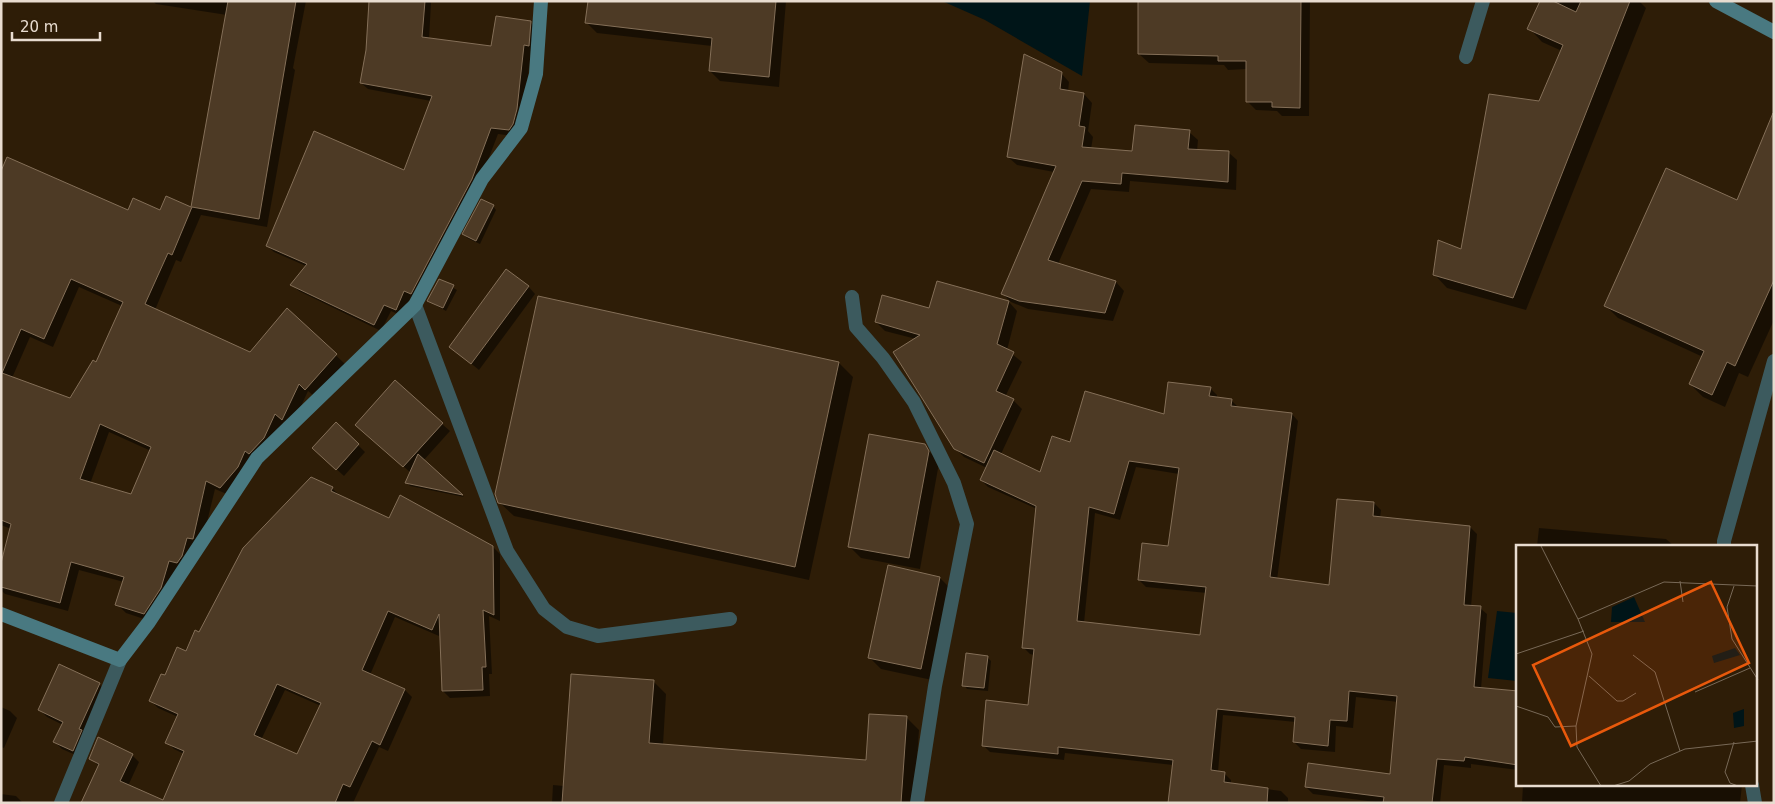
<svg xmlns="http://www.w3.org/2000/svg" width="1775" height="804" viewBox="0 0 1775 804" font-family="'DejaVu Sans',sans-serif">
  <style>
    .water { fill: #001518 }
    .shadow { fill: #0007; fill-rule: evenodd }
    .building { fill: #4d3a25; stroke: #846f58; fill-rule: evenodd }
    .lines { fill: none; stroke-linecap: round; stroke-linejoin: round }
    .service { stroke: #3c5a5e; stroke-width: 14 }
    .minor { stroke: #3c5a5e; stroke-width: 14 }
    .tertiary { stroke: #3c5a5e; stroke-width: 14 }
    .secondary { stroke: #497981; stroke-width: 14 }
    .inset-road { fill: none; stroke: #786957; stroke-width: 1 }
    .view { fill: #e8590c; fill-opacity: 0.15; stroke: #e8590c; stroke-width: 2.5 }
    .inset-edge { fill: none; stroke: #e8dcd0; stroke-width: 2.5 }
  </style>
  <rect width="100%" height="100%" fill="#2e1d07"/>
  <path class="water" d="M942,1H1090L1082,76L985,20Z
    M1497,611L1517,613V681L1488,678Z"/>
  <path class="shadow" d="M153,1H306L293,68L295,70L267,227L201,215L181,262L176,260L155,310L250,353L287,309L345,364L315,397L308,391L291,428L284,421L272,446L229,495L215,489L201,547L153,622L126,613L117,604L124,582L79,570L68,611L5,594L1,590V568L11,529L1,525V174L129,212H160L167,198L192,209L227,15L156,4ZM79,287L122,306L96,363L71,399L12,378L30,337L53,347ZM109,432L151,451L132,496L90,484Z
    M370,1H430L431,3L429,39L492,47L530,22L537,29L531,51L523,117L515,136L498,134L478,186L418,300L411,297L402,316L391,311L381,331L299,291L292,285L306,266L274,252L267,246L405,172L431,101L368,89L361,83L367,51Z
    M589,1H786L779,87L720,81L710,71L712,46L597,33L587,23Z
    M1139,1H1310L1309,116H1282L1277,111L1256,110L1247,101V69L1228,70L1224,65L1149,63L1139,54Z
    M1542,1H1639L1646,8L1526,310L1447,288L1434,274L1462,250L1540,103L1562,51L1542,42L1529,28Z
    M1061,73L1069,82L1068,92L1084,94L1092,103L1088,131L1093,137L1091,149L1133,152L1189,132L1198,140L1197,151L1228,152L1237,160L1236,190L1130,181L1129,192L1091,189L1058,264L1116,282L1124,291L1113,321L1028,309L1011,302L1002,293L1054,172L1017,165L1008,157Z
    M1774,115V320L1748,377L1739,373L1725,407L1703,397L1690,384L1703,357L1618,318L1606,306L1738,202Z
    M493,206L496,210L480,244L467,238L464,234Z
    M439,280L457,290L446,311L428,301Z
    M528,286L535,294L479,370L451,347Z
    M1009,302L1017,311L1007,350L1022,362L1005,397L1013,400L1022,409L1001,454L1041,473L1071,444L1165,415L1210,388L1217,395V398L1231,400L1239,408L1292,414L1298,421L1277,580L1331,586L1374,503L1381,510L1380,518L1470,527L1477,534L1471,607L1480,608L1487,614L1481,689L1518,692V770L1471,764V768L1444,765L1440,803H1383L1313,794L1306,787L1391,776L1398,702L1356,697L1353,728L1336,726L1335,752L1301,749L1294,742L1296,722L1223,715L1218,772L1224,773L1231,780V784L1281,791L1288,798V803H1169L1173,765L1065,753L1064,760L990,752L983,745L1029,706L1034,655L1030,654L1023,647L1037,509L988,487L981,480L987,468L964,457L955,448L916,339L885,331L876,322L930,309ZM1136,467L1179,474L1170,547L1139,580L1146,587L1207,593L1201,636L1084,623L1095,513L1120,520Z
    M839,363L853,377L809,580L514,516L499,502Z
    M442,424L450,431L423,461L464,497L410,486L407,482L411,473L364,432Z
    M358,445L365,452L344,476L321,455Z
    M925,446L939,463L920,569L861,558L850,547Z
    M332,488L339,495L390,520L493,547L500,554V621L489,616L492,674H489L490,696L450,698L443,691L441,632L439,636L395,617L370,675L405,690L412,697L388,751L379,747L353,803H82L99,766L90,758L132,755L139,762L128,786L163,801L184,754L174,749L167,742L178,717L158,708L151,701L165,677L199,633ZM285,690L321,706L298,756L261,740Z
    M1539,528L1666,539L1674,546H1537Z
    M940,578L951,589L932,680L881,669L870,658Z
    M987,657L991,661L988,691L967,689L964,685Z
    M653,681L666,694L663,745L867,761L906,717L919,730L914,803H552L553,785L564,786Z
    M99,684L106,691L80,757L62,749L55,742L63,725L47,717L40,710Z
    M1,707L10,711L17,718L4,748L1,747Z
    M1523,785H1742L1740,803H1522Z
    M1,794L16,796L23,803H1Z"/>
  <path class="building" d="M228,1H296L259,219L192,207L172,255L168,253L145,304L250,352L287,308L337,354L305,390L299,384L282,420L275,414L264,438L249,454L245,451L238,467L220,488L206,481L193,539L187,538L182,556L177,563L169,561L161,588L144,614L115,605L124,577L71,562L60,603L1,587V563L11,524L1,520V171L7,157L128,210L133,198L160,210L166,196L191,207ZM71,279L123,302L96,362L93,360L70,398L2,373L21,329L44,339ZM100,424L151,447L131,494L80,479Z
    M369,1H425L422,37L491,46L496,16L531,21L529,46L524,45L517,109L513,124L509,130L491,128L472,179L411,294L404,291L396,310L384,305L374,325L290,285L307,264L266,246L314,131L404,170L432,96L360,83L366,50Z
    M588,1H776L769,77L709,71L712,38L585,23Z
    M1138,1H1301L1300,108L1272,107V102H1246V61H1218V56L1138,54Z
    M1540,1H1553L1576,12L1581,1H1630L1513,298L1433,275L1438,240L1461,249L1489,94L1539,101L1563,45L1527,29Z
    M1024,54L1062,72L1060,89L1084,93L1079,126L1085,127L1082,147L1132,151L1135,125L1190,130L1188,149L1229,151L1228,182L1122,173L1121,184L1082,181L1048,260L1116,281L1105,313L1019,301L1001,294L1056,166L1007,157Z
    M1773,113L1774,280L1735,366L1727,362L1712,395L1689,384L1704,351L1604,306L1666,168L1737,200Z
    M481,199L494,205L476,241L462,234Z
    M506,269L529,286L471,364L449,347Z
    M439,279L454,285L443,308L427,301Z
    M937,281L1009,301L997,344L1014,352L996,391L1014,399L984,463L954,449L893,352L920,335L875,322L882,295L929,308Z
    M538,296L839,362L795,567L498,503L495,494Z
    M395,380L443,423L403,467L355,425Z
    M1168,382L1211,387L1209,396L1232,399L1231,406L1292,413L1270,577L1329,585L1337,499L1374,502L1373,516L1470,526L1464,605L1481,606L1474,687L1518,691V765L1465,757L1464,761L1437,759L1432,803H1383L1384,797L1305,787L1308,763L1390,774L1397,696L1349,691L1347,721L1330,720L1328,746L1293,742L1295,717L1217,709L1211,770L1225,772L1224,782L1268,788L1267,803H1168L1173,760L1058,747V754L982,746L986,700L1028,705L1034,649L1022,648L1036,506L980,480L994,450L1040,472L1052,436L1070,442L1085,391L1164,414ZM1129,461L1179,468L1168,546L1142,543L1138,580L1206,587L1200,635L1077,621L1089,507L1114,514Z
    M336,422L359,444L336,470L312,448Z
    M869,434L925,444L929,451L909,558L848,547Z
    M418,454L463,495L405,483Z
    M311,477L333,487L331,491L389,518L400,495L493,546L494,615L483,610L486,667H482L483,690L442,691L439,614L432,630L388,611L362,670L405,689L380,745L372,741L350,787L343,784L335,803H81L99,764L89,759L98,737L133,754L120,781L163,800L184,751L165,743L178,714L149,701L161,674L165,675L177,647L186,651L195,630L199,632L243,548ZM277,684L321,703L297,754L254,735Z
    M888,565L940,577L921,669L868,658Z
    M966,653L988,656L984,688L962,686Z
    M59,664L100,683L79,729L82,730L73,751L53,742L63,722L38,710Z
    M571,674L654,680L649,743L866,760L869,714L907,716L901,803H562Z"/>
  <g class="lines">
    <path class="service" d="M1466,57L1483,1
      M415,305L507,551L544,609L567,627L598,636L730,619"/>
    <path class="minor" d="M852,297L856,327L883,358L914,402L954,483L967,524L935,686L917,803
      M1724,546V541L1774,361
      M1752,785L1755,803"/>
    <path class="tertiary" d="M61,803L120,660"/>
    <path class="secondary" d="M1716,1L1774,32
      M1,614L120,660L149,622L257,458L415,305L482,179L521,128L536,74L541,1"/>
  </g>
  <g transform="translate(1516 545)">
    <rect width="241" height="241" fill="#2e1d07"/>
    <path d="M118,52L129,77H95L96,62ZM219,103L224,110L198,118L196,111ZM228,164V181L218,183L217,168Z" fill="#001518"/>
    <path class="inset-road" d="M25,1L62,74M164,36L167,57M218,41L211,62L216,94L242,135M0,109L68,86M117,110L139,127L164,206M73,131L101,156H107L120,148M179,147L234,123M0,161L32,172L39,182L60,181L76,109L62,74L148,37L242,41M60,181L61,202L85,241M218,197L209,227L214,238L222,241M97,241L113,236L134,219L169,204L242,196"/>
    <path class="view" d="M195,37L233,118L55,201L17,120Z"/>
    <rect width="241" height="241" class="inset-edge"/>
  </g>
  <rect width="1775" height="804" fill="none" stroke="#e8dcd0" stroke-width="5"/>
  <path d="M12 32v8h88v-8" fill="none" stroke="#e8dcd0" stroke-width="2.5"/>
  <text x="20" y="32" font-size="15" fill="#e8dcd0" stroke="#2e1d07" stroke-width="4" paint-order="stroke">20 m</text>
</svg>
